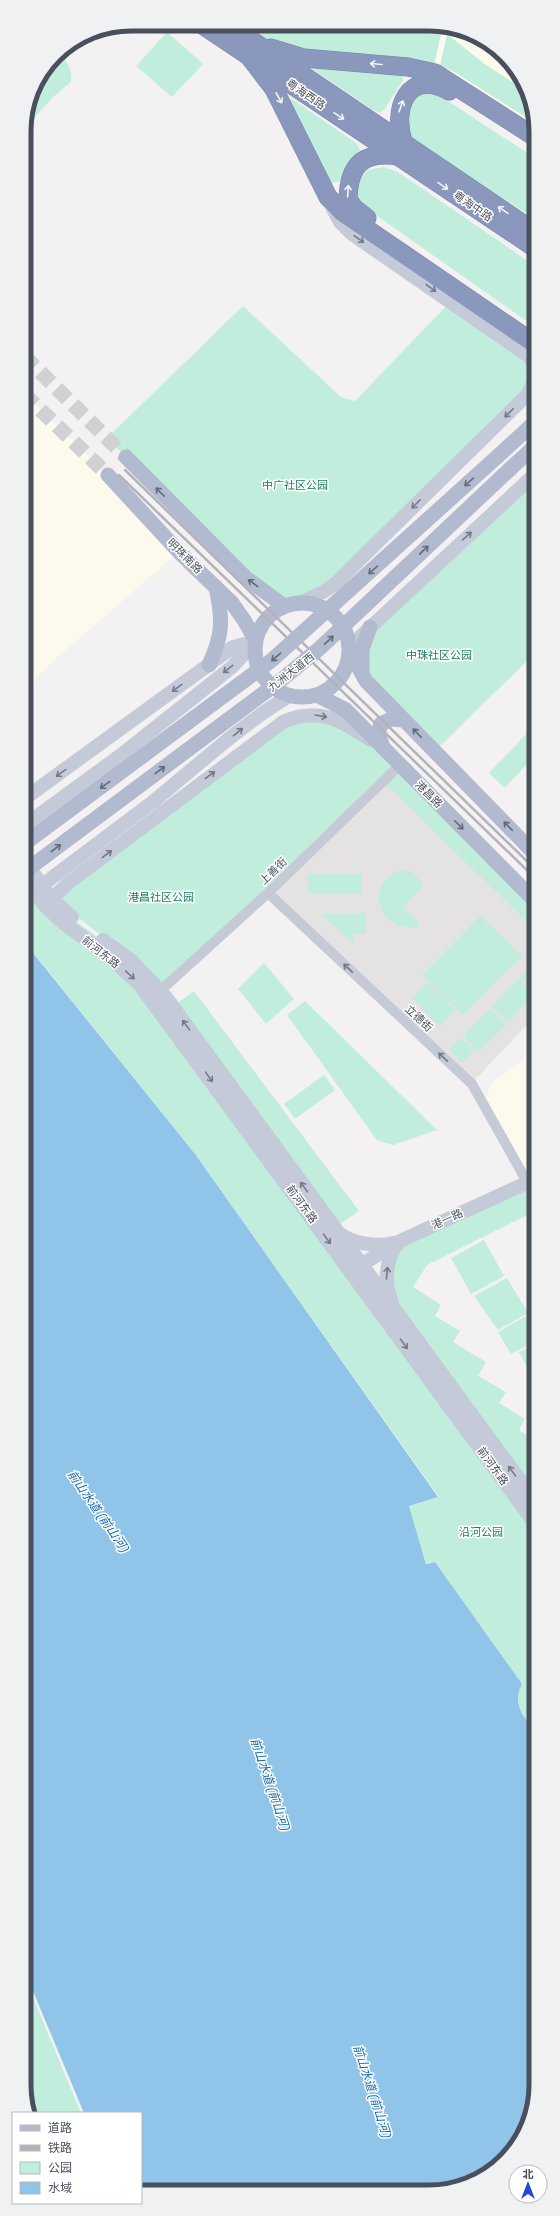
<svg xmlns="http://www.w3.org/2000/svg" width="560" height="2216" viewBox="0 0 560 2216" font-family="'Space Grotesk','Noto Sans SC',sans-serif">
  <style>
    .commercial { fill: #fcfaec }
    .education { fill: #e4e2e2 }
    .green { fill: #c1eedc }
    .water { fill: #90c4e9 }
    .lines { fill: none; stroke-linecap: round; stroke-linejoin: round }
    .primary-tunnel { stroke: #d1d1d3; stroke-width: 15; stroke-dasharray: 15 8; stroke-linecap: butt }
    .highway-casing { stroke: #7583a9; stroke-width: 19 }
    .street { stroke: #c5cad5; stroke-width: 10 }
    .secondary { stroke: #c4cad8; stroke-width: 14 }
    .primary { stroke: #b1bace; stroke-width: 15 }
    .highway { stroke: #8a98bd; stroke-width: 18 }
    .rail { stroke: #b3b4bb; stroke-width: 2.5 }
    .secondary-bridge { stroke: #c4cad8; stroke-width: 14 }
    .primary-bridge { stroke: #b1bace; stroke-width: 15 }
    .oneway { stroke: #f3f5f8 }
    .oneway2 { stroke: #747a88 }
    .oneway3 { stroke: #636a79 }
    .oneway4 { stroke: #747a87 }
    .labels { text-anchor: middle; dominant-baseline: central; stroke-width: 3; stroke-linejoin: round; paint-order: stroke }
    .street-label { font-size: 11px; fill: #494f5d; stroke: #fff }
    .park-label { font-size: 11px; fill: #1b7e61; stroke: #fff }
    .water-label { font-size: 12px; font-style: italic; fill: #1169a8; stroke: #fff }
    .rim { fill: none; stroke: #494f5d; stroke-width: 5 }
  </style>
  <rect width="100%" height="100%" fill="#f3f1f1"/>
  <path class="commercial" d="M229,25L450,26L505,55L525,84L535,116V126L484,94Z
    M24,394L108,475L179,552L61,654L24,690Z
    M535,1051V1178L527,1181L485,1105L490,1084Z"/>
  <path class="education" d="M400,768L535,903V1016L472,1083L269,893Z"/>
  <path class="green" d="M235,25H282L288,30L320,32L327,25L441,34L434,66L306,54L255,39Z
    M167,32L203,64L172,97L136,66Z
    M447,34L486,65L527,91L535,116V123L453,71L440,66Z
    M58,54C68,62 72,68 71,82L53,97L24,129L32,90Z
    M313,64L403,72V80L384,110L380,113L373,110L311,68Z
    M434,92L535,158V219L409,137L406,106L417,96Z
    M292,99L356,143L360,150L340,181L331,183L288,101Z
    M383,167L398,172L535,266V327L356,201L355,186L367,170Z
    M453,299L531,352L535,391L335,584L300,603L284,606L246,578L107,438L243,306L341,397L355,401Z
    M535,476V653L436,750L367,680V638Z
    M296,718L336,721L397,764L160,991L536,1504V1729C522,1714 512,1704 522,1684L435,1562L426,1563L409,1506L439,1497L195,1154L25,942L24,865L66,914L131,962L132,959L54,899Z
    M535,725V755L505,788L489,773Z
    M400,770L535,905V930L386,784Z
    M399,871H411L424,884L403,907L420,923L417,927C379,933 363,884 399,871Z
    M308,874H362V893H308Z
    M366,913V934H353V943L321,914Z
    M480,916L522,956L463,1015L422,975Z
    M535,961V992L520,978Z
    M264,963L294,999L266,1024L238,989Z
    M518,979L534,995L508,1022L491,1007Z
    M427,982L455,1010L440,1026L412,998Z
    M194,991L359,1211L336,1227L175,1005Z
    M305,1001L437,1130L393,1145L377,1140L287,1015Z
    M490,1009L506,1024L479,1052L463,1036Z
    M461,1038L474,1050L462,1063L449,1050Z
    M324,1075L335,1090L295,1119L284,1104Z
    M525,1185L535,1203V1211L427,1265L413,1287L441,1305L435,1316L460,1331L453,1342L486,1362L478,1376L506,1392L499,1403L525,1419L519,1430L536,1441V1488L530,1492L405,1320L388,1276L395,1251Z
    M484,1240L504,1276L471,1294L451,1258Z
    M507,1278L528,1313L498,1330L474,1296Z
    M535,1311L536,1341L511,1354L498,1332Z
    M536,1344V1383L519,1352Z
    M25,1978L81,2113H29L25,2100Z"/>
  <path class="water" d="M25,943L195,1154L438,1497L409,1506L426,1564L435,1562L522,1684C512,1703 522,1716 536,1730V2092L528,2126L509,2156L477,2181L444,2191L141,2190V2113H84L25,1972Z"/>
  <g class="lines">
    <path class="primary-tunnel" d="M24,356L126,457
      M24,394L108,475"/>
    <g class="highway-casing">
      <path id="highway" d="M201,24L535,248
        M229,25L535,232
        M271,48L304,58L408,67L435,73L535,137
        M248,55L274,89L328,197L342,212L535,344
        M404,144C391,109 408,68 449,91
        M367,218L354,208L348,199C349,163 364,151 400,156"/>
    </g>
    <path class="street" d="M268,893L472,1084L535,1196
      M160,991L268,893L400,765"/>
    <path class="secondary" d="M300,603L323,592L335,584L526,396C535,383 537,372 530,357L352,234L340,222L331,205
      M350,652L361,636L535,474
      M24,799L233,647L256,641
      M154,801C198,765 241,725 289,696
      M24,826L121,755L232,667L256,641
      M24,860L52,899L72,917
      M24,877L45,906L62,922L106,954L139,984L536,1525
      M47,904L67,884L283,722C319,706 341,721 371,740
      M103,940L132,961L165,996L536,1502
      M339,1233C353,1244 377,1247 393,1243
      M361,1265L400,1241L535,1179
      M392,1303C384,1282 385,1261 398,1243"/>
    <path class="primary" d="M498,456L535,422
      M126,457L246,578L284,606
      M510,469L535,446
      M108,475L179,552L232,603L244,620L256,641
      M255 650a47 47 0 1 1 94 0a47 47 0 1 1-94 0Z
      M350,652L366,681L535,854
      M209,665C223,635 223,620 216,587
      M362,671V649L370,627
      M317,695L346,710L535,901
      M383,747L378,733L381,724L391,719L404,720"/>
    <use href="#highway" class="highway"/>
    <path class="rail" d="M125,470L535,869
      M119,475L535,878"/>
    <path class="secondary-bridge" d="M25,898L154,801"/>
    <path class="primary-bridge" d="M24,844L272,660L498,456
      M24,872L280,681L320,648L510,469"/>
  </g>
  <defs><path id="oneway-shaft" d="M-6 0H5M1.5-3L5.5 0L1.5 3" fill="none" stroke-width="1.6" stroke-linecap="round" stroke-linejoin="round"/></defs>
  <g class="oneway">
    <use href="#oneway-shaft" transform="translate(376 64) rotate(-175)"/>
    <use href="#oneway-shaft" transform="translate(279 98) rotate(61)"/>
    <use href="#oneway-shaft" transform="translate(401 106) rotate(-71)"/>
    <use href="#oneway-shaft" transform="translate(339 116) rotate(34)"/>
    <use href="#oneway-shaft" transform="translate(443 186) rotate(34)"/>
    <use href="#oneway-shaft" transform="translate(348 191) rotate(-86)"/>
    <use href="#oneway-shaft" transform="translate(503 210) rotate(-146)"/>
  </g>
  <g class="oneway2">
    <use href="#oneway-shaft" transform="translate(359 239) rotate(35)"/>
    <use href="#oneway-shaft" transform="translate(431 288) rotate(35)"/>
    <use href="#oneway-shaft" transform="translate(509 413) rotate(135)"/>
    <use href="#oneway-shaft" transform="translate(416 504) rotate(135)"/>
    <use href="#oneway-shaft" transform="translate(467 536) rotate(-42)"/>
    <use href="#oneway-shaft" transform="translate(228 669) rotate(142)"/>
    <use href="#oneway-shaft" transform="translate(177 688) rotate(144)"/>
    <use href="#oneway-shaft" transform="translate(321 716) rotate(10)"/>
    <use href="#oneway-shaft" transform="translate(238 732) rotate(-39)"/>
    <use href="#oneway-shaft" transform="translate(61 773) rotate(144)"/>
    <use href="#oneway-shaft" transform="translate(210 775) rotate(-37)"/>
    <use href="#oneway-shaft" transform="translate(107 854) rotate(-37)"/>
    <use href="#oneway-shaft" transform="translate(130 975) rotate(42)"/>
    <use href="#oneway-shaft" transform="translate(186 1025) rotate(-126)"/>
    <use href="#oneway-shaft" transform="translate(209 1077) rotate(54)"/>
    <use href="#oneway-shaft" transform="translate(304 1187) rotate(-126)"/>
    <use href="#oneway-shaft" transform="translate(327 1239) rotate(54)"/>
    <use href="#oneway-shaft" transform="translate(387 1273) rotate(-85)"/>
    <use href="#oneway-shaft" transform="translate(404 1344) rotate(54)"/>
    <use href="#oneway-shaft" transform="translate(512 1471) rotate(-126)"/>
  </g>
  <g class="oneway3">
    <use href="#oneway-shaft" transform="translate(469 482) rotate(138)"/>
    <use href="#oneway-shaft" transform="translate(160 492) rotate(-135)"/>
    <use href="#oneway-shaft" transform="translate(424 550) rotate(-43)"/>
    <use href="#oneway-shaft" transform="translate(373 570) rotate(138)"/>
    <use href="#oneway-shaft" transform="translate(253 583) rotate(-143)"/>
    <use href="#oneway-shaft" transform="translate(329 640) rotate(-43)"/>
    <use href="#oneway-shaft" transform="translate(276 657) rotate(139)"/>
    <use href="#oneway-shaft" transform="translate(417 733) rotate(-134)"/>
    <use href="#oneway-shaft" transform="translate(160 770) rotate(-37)"/>
    <use href="#oneway-shaft" transform="translate(105 785) rotate(144)"/>
    <use href="#oneway-shaft" transform="translate(459 825) rotate(45)"/>
    <use href="#oneway-shaft" transform="translate(508 826) rotate(-134)"/>
    <use href="#oneway-shaft" transform="translate(56 848) rotate(-37)"/>
  </g>
  <g class="oneway4">
    <use href="#oneway-shaft" transform="translate(348 968) rotate(-137)"/>
    <use href="#oneway-shaft" transform="translate(443 1057) rotate(-137)"/>
  </g>
  <g class="labels">
    <g class="street-label">
      <text transform="translate(306 94) rotate(34)">粤海西路</text>
      <text transform="translate(473 206) rotate(34)">粤海中路</text>
      <text transform="translate(185 556) rotate(45)">明珠南路</text>
      <text transform="translate(291 672) rotate(-38)">九洲大道西</text>
      <text transform="translate(429 794) rotate(45)">港昌路</text>
      <text transform="translate(273 871) rotate(-44)">上善街</text>
      <text transform="translate(101 952) rotate(38)">前河东路</text>
      <text transform="translate(419 1018) rotate(43)">立德街</text>
      <text transform="translate(302 1204) rotate(54)">前河东路</text>
      <text transform="translate(447 1219) rotate(-25)">港一路</text>
      <text transform="translate(493 1466) rotate(54)">前河东路</text>
    </g>
    <g class="park-label">
      <text x="295" y="485">中广社区公园</text>
      <text x="439" y="655">中珠社区公园</text>
      <text x="161" y="897">港昌社区公园</text>
      <text x="481" y="1532">沿河公园</text>
    </g>
    <g class="water-label">
      <text transform="translate(98 1511) rotate(55)">前山水道 (前山河)</text>
      <text transform="translate(270 1784) rotate(71)">前山水道 (前山河)</text>
      <text transform="translate(372 2091) rotate(72)">前山水道 (前山河)</text>
    </g>
  </g>
  <path d="M0 0H560V2216H0ZM131 31H429A100 100 0 0 1 529 131V2085A100 100 0 0 1 429 2185H131A100 100 0 0 1 31 2085V131A100 100 0 0 1 131 31Z" fill="#f0f1f2" fill-rule="evenodd"/>
  <path class="rim" d="M131 31H429A100 100 0 0 1 529 131V2085A100 100 0 0 1 429 2185H131A100 100 0 0 1 31 2085V131A100 100 0 0 1 131 31Z"/>
  <rect x="12" y="2112" width="130" height="92" fill="#ffffff" stroke="#b6b9be"/>
  <rect x="20" y="2125" width="20" height="6" fill="#b1bace" stroke="#b6b9be"/>
  <text x="48" y="2132" font-size="12" fill="#494f5d">道路</text>
  <rect x="20" y="2145" width="20" height="6" fill="#b3b4bb" stroke="#b6b9be"/>
  <text x="48" y="2152" font-size="12" fill="#494f5d">铁路</text>
  <rect x="20" y="2162" width="20" height="12" fill="#c1eedc" stroke="#b6b9be"/>
  <text x="48" y="2172" font-size="12" fill="#494f5d">公园</text>
  <rect x="20" y="2182" width="20" height="12" fill="#90c4e9" stroke="#b6b9be"/>
  <text x="48" y="2192" font-size="12" fill="#494f5d">水域</text>
  <g transform="translate(528 2184)"><circle r="19" fill="#ffffff" stroke="#b6b9be"/>
  <path d="M0-3L7 15L0 10L-7 15Z" fill="#204ade"/>
  <text y="-6" font-size="11" font-weight="bold" text-anchor="middle" fill="#494f5d">北</text>
  </g>
</svg>
